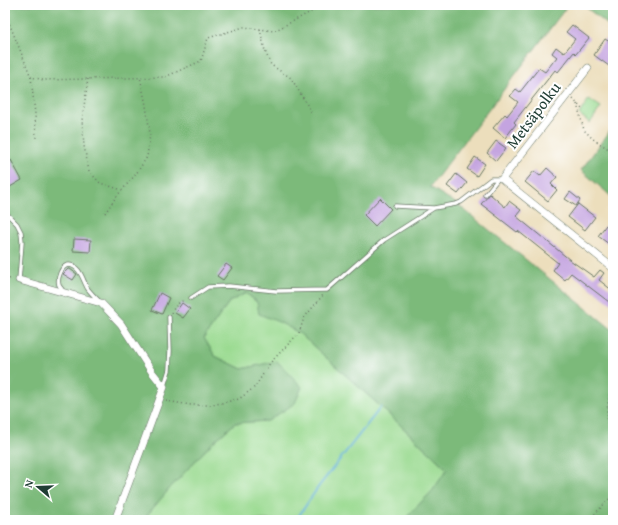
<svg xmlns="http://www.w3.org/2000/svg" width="618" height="525" viewBox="0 0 618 525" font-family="'Gentium Book Plus',serif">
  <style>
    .green { fill: #9ada90; stroke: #5c8c62 }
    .forest { fill: #7bba7a; stroke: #4d7c57 }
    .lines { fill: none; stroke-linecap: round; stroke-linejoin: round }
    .stream { stroke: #5baed7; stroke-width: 2 }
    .building { fill: #c4a4e0 }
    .service-casing { stroke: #677564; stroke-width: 5 }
    .minor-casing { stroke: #677564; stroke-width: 8 }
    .path { stroke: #677564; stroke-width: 1.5; stroke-dasharray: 1 3; stroke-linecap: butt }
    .service { stroke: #fff; stroke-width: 3.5 }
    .minor { stroke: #fff; stroke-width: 7 }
    .labels { text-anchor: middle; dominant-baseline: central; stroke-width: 4; stroke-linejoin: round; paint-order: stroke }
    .street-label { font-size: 16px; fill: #1f3d34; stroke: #fff }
  </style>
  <rect width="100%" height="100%" fill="#fff"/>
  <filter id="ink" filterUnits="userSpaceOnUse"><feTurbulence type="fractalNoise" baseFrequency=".025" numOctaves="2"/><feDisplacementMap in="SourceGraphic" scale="8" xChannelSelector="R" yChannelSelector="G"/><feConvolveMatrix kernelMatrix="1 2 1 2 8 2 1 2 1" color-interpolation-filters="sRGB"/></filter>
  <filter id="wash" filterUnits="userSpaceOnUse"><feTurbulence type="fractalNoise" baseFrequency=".012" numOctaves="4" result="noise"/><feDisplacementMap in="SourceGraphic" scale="16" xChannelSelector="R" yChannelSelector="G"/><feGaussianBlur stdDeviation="0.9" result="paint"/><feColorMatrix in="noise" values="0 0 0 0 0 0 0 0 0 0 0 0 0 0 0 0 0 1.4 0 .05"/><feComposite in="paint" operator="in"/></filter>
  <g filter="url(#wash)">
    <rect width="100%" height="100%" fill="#ecdebc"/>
    <path class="green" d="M589,99L601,107L590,123L579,114Z
      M246,293L281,323L299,333L381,407L448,470L433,490L404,520H143L170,488L212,443L235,423L268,421L277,361L242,369L215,356L204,338L229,302Z"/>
    <path class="forest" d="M5,5H568L430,187L457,204L613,330V520H404L433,490L447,469L381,407L299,333L281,323L259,314L257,302L246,293L229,302L204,338L215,356L242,369L277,361L302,387L295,403L268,421L235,423L212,443L170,488L143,520H5Z
      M583,5H613V29Z
      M613,127V198L581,170Z"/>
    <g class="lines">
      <path class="stream" d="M296,520L319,486L381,407"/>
    </g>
    <g id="blocks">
      <path class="building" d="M572,25L589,38L576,54L574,52L558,72L555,70L514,122L516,124L505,138L493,128L505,114L507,116L518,102L510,96L516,89L520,92L539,68L545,72L557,57L552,53L556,47L564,53L575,39L566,32Z
        M605,39L613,44V69L594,55Z
        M496,141L506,148L496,161L487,153Z
        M475,157L485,164L477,176L467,169Z
        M11,160L22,180L10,187L5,177V164Z
        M547,168L557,177L551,184L557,190L548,201L525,182L534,171L540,176Z
        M456,174L467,183L458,194L447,186Z
        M570,192L580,200L576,206L565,199Z
        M490,194L505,207L509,201L521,210L516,216L570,260L594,277L600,270L604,273L599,280L613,291V305L571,273L565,280L553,270L558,263L518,231L517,232L481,204Z
        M380,198L391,209L375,226L364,215Z
        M578,204L595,217L585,230L568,217Z
        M606,225L613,230V247L598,236Z
        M74,239L91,240L90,252L73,251Z
        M226,264L232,268L223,280L217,276Z
        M68,269H70L77,274L73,280L63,274Z
        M160,293L169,298L162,314L152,310Z
        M182,303L190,309L183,318L175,313Z"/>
    </g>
  </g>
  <g filter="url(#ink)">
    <use href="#blocks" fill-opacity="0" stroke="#677564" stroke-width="1"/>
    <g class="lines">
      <g class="service-casing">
        <path id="service" d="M485,195L497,180
          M395,206L433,208
          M5,211L10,217L17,224L21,232L22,242L19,280
          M63,291C63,290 59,286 59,285C57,279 61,265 69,265C81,266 83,282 88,289C91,293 95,297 99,301
          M191,298L208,287L229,286L276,291L327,290L384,240L434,208L456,204L461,202L491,179H502
          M164,386L169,370L170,351L169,317"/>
      </g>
      <g class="minor-casing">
        <path id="minor" d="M588,68L502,179L613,268
          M19,280L101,303L121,324L152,372L164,387L115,520"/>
      </g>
      <path class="path" d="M308,5L311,11
        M5,13L31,77L44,80L165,77L201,61L208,38L244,27L274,31L324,5
        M260,29L265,51L271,65L291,78L312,113
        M31,77L35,114L36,139
        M88,79L82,120L84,146L89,171L100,183L122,190
        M573,99L582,109
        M577,104L584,130L593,139L607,148L613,145
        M105,213L116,197L136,174L147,157L150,134L146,105L140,77
        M5,278L11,279
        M171,313C175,307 178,302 185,300
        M613,379C610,393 601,422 613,434
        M166,401L191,405H212L239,399L255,387L270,363L299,333L304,318L323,295
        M589,520L613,495"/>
      <use href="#service" class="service"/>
      <use href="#minor" class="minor"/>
    </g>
  </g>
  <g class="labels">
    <g class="street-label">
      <text transform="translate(533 115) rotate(-53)">Metsäpolku</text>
    </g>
  </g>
  <rect width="618" height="525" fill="none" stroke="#fff" stroke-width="20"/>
  <g transform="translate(38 487) rotate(289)" stroke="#ffffff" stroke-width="3" paint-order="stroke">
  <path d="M0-3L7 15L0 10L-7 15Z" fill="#1f3d34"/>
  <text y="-6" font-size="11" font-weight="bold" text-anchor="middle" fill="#1f3d34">N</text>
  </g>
</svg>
